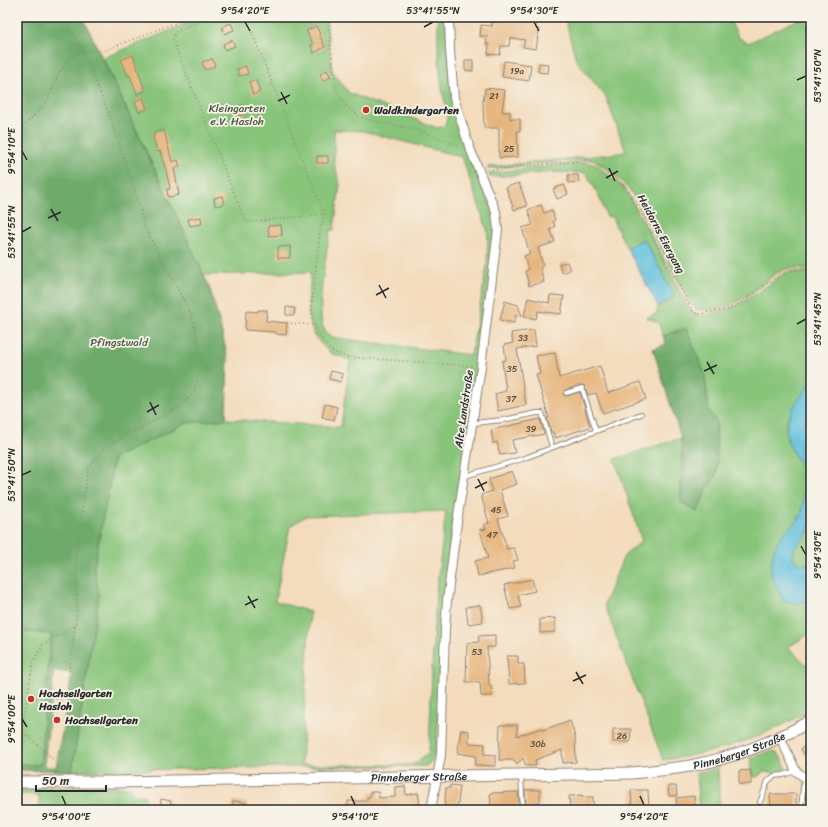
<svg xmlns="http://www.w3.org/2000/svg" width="828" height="827" viewBox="0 0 828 827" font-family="Sriracha,sans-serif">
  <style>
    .green { fill: #88c47a; stroke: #5a7852; fill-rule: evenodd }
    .forest { fill: #6eaa6a; stroke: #4c6a4a; fill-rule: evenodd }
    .water { fill: #60c0de; stroke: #467684 }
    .building { fill: #e6b57e }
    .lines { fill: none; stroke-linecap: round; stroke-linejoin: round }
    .service-casing { stroke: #8f8374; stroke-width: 6 }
    .minor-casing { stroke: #8f8374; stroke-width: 10 }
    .secondary-casing { stroke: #8f8374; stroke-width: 13 }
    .path { stroke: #8f8374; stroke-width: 1.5; stroke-dasharray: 1 3; stroke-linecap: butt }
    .service { stroke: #fff; stroke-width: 4 }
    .minor { stroke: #fff; stroke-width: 8 }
    .secondary { stroke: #fff; stroke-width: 11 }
    .ticks { fill: none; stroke: #2b2b2b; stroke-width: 1.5 }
    .poi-dot { fill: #c8321e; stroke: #f7f3e8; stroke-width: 1.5 }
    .labels { text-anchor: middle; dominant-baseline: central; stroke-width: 3.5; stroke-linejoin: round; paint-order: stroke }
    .number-label { font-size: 9px; fill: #5a4e40 }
    .park-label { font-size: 11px; fill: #475943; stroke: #f7f3e8 }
    .poi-label { font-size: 11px; font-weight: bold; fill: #2b2b2b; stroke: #f7f3e8; text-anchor: start }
    .street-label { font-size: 11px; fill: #2b2b2b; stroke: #f7f3e8 }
    .neatline { fill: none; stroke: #2b2b2b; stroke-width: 1.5 }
    .ticks-label { font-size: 10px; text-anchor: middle; fill: #2b2b2b }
  </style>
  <rect width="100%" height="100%" fill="#f7f3e8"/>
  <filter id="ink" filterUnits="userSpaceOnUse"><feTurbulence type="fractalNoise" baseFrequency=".025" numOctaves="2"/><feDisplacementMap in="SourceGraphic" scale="8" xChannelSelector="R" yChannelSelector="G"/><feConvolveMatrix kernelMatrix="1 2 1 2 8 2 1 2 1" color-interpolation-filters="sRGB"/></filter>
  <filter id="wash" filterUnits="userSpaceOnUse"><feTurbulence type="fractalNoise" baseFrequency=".012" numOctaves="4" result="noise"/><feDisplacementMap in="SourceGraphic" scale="16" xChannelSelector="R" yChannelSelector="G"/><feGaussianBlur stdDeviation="0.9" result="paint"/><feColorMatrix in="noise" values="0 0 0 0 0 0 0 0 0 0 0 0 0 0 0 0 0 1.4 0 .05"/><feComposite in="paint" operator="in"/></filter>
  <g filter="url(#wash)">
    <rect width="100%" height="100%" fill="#f3dbbc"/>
    <path class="green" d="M203,17H326L332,70L349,93L437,128L445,126C451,109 444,105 442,89C439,65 437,41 438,17H446L453,103L463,142L493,211L496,226L479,359L454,513L441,629L437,745C435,753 433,762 426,766L289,767L72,771L99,595L94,567L114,458L186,423L227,419L341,427L350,360L330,353L314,336L309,318L308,302L311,272L204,275L103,58ZM334,130L363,131L462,157L488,232L487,266L471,355L344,339C337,338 329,337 325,331C314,313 327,252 330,230H334L340,184L334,163ZM446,511L436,593L433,644L429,752L413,765H301L310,612L275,601L290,526L306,516Z
      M565,17H728L739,38L748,43L804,17L811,32V135L807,136L811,144V269C804,268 793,267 786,269C779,271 773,276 768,280C745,297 726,315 696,309L691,303H690L634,196C624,182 605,165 589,159L488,169V167L612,154L626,152L606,97L576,60Z
      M587,162L598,166L625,189L660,252L687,306C696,318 701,316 714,313C737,309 750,297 768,285C775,280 782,274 789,272C796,270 804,272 811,272V383L796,404L787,419L786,426L787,440L801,465L804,476L805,485L802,514L774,549L771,570L778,591L796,603L811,600V633L788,647L811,669V710C764,737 716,754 663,760L604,604L624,556L642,541L615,459L681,438L682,450L681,502L697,512L708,487L717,473L716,422L709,412L705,375L686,328L663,336L658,322L647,318L657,313L658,306L675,297L644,239L627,248L611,216L607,217L598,194L586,173L560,172L490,177L489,173Z
      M811,517V565L797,563L793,558L794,548L800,541Z
      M17,631L51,634L40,765L17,764Z
      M772,751C779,753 783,760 786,767L781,773L763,772L757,777H753L750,758Z
      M718,768L720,810H699L696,773Z
      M17,787H131L132,795H144L148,810H39V795L17,794Z"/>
    <path class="forest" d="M17,17H83L209,286L219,321L228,359L226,419L186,423L114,458L94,567L99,595L72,771L17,770V764L40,765L51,634L17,631ZM54,671L72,673L56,767H44Z
      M686,328L705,375L709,412L716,421L717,473L708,487L697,512L681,502L682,450L681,438L653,349L666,344L663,336Z"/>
    <path class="water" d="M644,239L675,297L658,306L627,248Z
      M811,383V517L807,534L794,548L793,558L797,563L811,565V600L796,603L784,601C779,593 772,579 771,570C771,567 772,563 772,561C774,548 777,540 786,531C791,526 801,520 802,512C803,502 806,486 804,476C802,465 795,457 791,448C778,423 796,402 811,383Z"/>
    <g id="blocks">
      <path class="building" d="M492,17H537L536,29H539L536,49L523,47L525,40L510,38L509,46H501L500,55L488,54L489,44H486L487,36H480L481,25L492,26Z
        M231,23L234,30L224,34L222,27Z
        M316,26L320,34H319L325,47L314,53L311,45L313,44L306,31Z
        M232,40L235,46L225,50L223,44Z
        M133,55L145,91L137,94L130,75L128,76L121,60Z
        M213,59L215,66L205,70L202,62Z
        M465,60H473V71L465,70Z
        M504,61L531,65L529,81L502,77Z
        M539,63L548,64L547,73L538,72Z
        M246,66L248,74L239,76L237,69Z
        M327,70L331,77L323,81L320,74Z
        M256,80L260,92L253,95L249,82Z
        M485,88L505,90L502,112H510V119H520V131H517L518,157L499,158V128H484L483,102Z
        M143,98L147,109L139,112L135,101Z
        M243,105L246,114L238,116L236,107Z
        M164,130L172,162L178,160L180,167L174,168L179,195L168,197L167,189H170L166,170L160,151L157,152L153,137H154L153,133Z
        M317,156H328V163H317Z
        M568,175H578L579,182L568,183Z
        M519,183L527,206L514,210L506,187Z
        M564,185L568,194L557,199L553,189Z
        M222,196L224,204L215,206L214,198Z
        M541,205L544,213L552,210L555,220L553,221L555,227L550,229L555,242L538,248L543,266L540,267L544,282L529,286L525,271L528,270L524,256L530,254L522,228L533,225L528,210Z
        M201,217L202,224L190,226L188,219Z
        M281,225L282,235L269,236L268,226Z
        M290,246V258H278V247Z
        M567,262L570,270L562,273L559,264Z
        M550,295L564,296L561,314L538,311L536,319L524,316L528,298L549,303Z
        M505,301L518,305L522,316L516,315L514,323L500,320Z
        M286,307L295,308L294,315H286Z
        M258,310H267L266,321L287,323L286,335L276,334V332L245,330L246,311L258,312Z
        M534,330L536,346L517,349L526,405L498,411L495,394L506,391L502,361L506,360L504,345L513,343L511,333Z
        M555,353L559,378L600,366L608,393L640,382L646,399L603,413L596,393L588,395L584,385H581L565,390L563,394L566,396L580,392L590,427L555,438L553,432H551L547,418H549L536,375L540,374L536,356Z
        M331,371L343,374L341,382L329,379Z
        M325,404L337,407L334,420L322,417Z
        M540,419L544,434L512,440L515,453L500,455L497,442L493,443L491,430Z
        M512,471L517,484L500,490L508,516L498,519L507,549L514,548L518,560L513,561L515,568L478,576L475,561L488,558L480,530L486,529L484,525L489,523L481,495L492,491L489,479Z
        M532,579L535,591L518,595L521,607L510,609L504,585Z
        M480,605L483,622L468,624L466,607Z
        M555,618V632L540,633V619Z
        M495,635V647H487L489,685H491L492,696H481L480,682H466L467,643L479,642L478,636Z
        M507,656H518V664H524L525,683L509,684Z
        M570,720L575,737L576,762L563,763L562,750L535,760L536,766H526L523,758L517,764L514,760H499L500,725H517V736L542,728L543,730Z
        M613,729H631L630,742H613Z
        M461,730L469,731V743L485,744L484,754L495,755V766L475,765L476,756L457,753Z
        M811,742V764L801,749Z
        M751,770V784H739V771Z
        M450,785L460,786L457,810H444L446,788H450Z
        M405,786L406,795L418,793L420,804H417L418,807L348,810V801H367V797H370V792H378L379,798L395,797V787Z
        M668,786H676L677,796H669Z
        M525,790H540V803H536V810H526Z
        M631,790H648L649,810H632Z
        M518,792L519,810H491L490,793Z
        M770,794H796V808L771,810Z
        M582,795V797H593V810H570L569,796Z
        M694,796L695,809L677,810L676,798Z
        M161,799L171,801L170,810H160Z
        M233,801L247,803L246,810H232Z"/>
    </g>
  </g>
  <g filter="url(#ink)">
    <use href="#blocks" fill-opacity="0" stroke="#8f8374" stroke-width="1"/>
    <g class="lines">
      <g class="service-casing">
        <path id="service" d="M566,393L582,388L596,431
          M474,423L503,420L537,413H542L552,447
          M465,476L522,459L641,414
          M521,776L523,810
          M760,802L768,781L774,776L783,775L796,771
          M801,810L804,777"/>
      </g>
      <g class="minor-casing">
        <path id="minor" d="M780,737L796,771L804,777H811
          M431,810L441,755L445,629L447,601L457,522L481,367L498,230L496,212L469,146L454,98L450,51L449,17"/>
      </g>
      <g class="secondary-casing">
        <g id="secondary">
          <path id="s1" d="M17,782H115L632,773C652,771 671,769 690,766C732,758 774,742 811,721"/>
        </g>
      </g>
      <path class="path" d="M65,17L82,51L109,114L133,185L145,228L192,316L202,359L194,393L179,407L104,448L88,469L76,555L77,612L69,672
        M209,17L176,31L173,38V41L244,218L246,222H250L324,214
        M246,17L324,214L320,231L312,302V318L318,334L331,351L347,357L474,366
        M327,17L334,70L336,90L347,107L364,119L417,130L459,146
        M17,133L47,102L58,74L65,64L73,56L82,51H103L190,17
        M488,170L579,161L590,160L598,164L627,188L692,310L697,314L726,310L738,305L780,274L790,270L811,271
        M287,323L315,325
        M28,697L64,700
        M17,734L27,735L54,760
        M21,734L33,663L43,645L53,638L76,625"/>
      <use href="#service" class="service"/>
      <use href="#minor" class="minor"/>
      <use href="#secondary" class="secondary"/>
    </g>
  </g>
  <path class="ticks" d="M245,22L250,31M534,22L539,31M424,27L433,22M797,80L806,76M281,92L287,104M278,101L290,95M22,151L27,160M609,168L615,181M606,178L618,171M51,209L58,221M48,218L61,212M22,232L31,227M379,285L386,298M376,295L389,288M797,324L806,319M707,362L714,374M704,371L717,365M150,402L156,415M147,412L159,405M22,475L31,471M478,479L484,491M475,488L487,482M801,546L806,555M248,596L255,608M245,605L258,599M576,672L583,684M573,681L586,675M22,719L27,727M62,796L66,805M351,796L355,805M640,796L644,805"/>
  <g class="poi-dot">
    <circle cx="366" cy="110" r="4"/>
    <circle cx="31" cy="699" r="4"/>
    <circle cx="57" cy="720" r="4"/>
  </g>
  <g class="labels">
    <g class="number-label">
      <text x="517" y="71">19a</text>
      <text x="494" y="96">21</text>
      <text x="509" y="149">25</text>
      <text x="523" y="338">33</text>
      <text x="512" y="369">35</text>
      <text x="511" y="399">37</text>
      <text x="531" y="429">39</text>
      <text x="496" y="510">45</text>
      <text x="492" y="535">47</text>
      <text x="477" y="652">53</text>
      <text x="622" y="736">26</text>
      <text x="538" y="744">30b</text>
    </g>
    <g class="park-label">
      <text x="237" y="108">Kleingarten<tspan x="237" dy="13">e.V. Hasloh</tspan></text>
      <text x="119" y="342">Pfingstwald</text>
    </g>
    <g class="poi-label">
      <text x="374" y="110">Waldkindergarten</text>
      <text x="39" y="693">Hochseilgarten<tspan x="39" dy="13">Hasloh</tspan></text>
      <text x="65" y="720">Hochseilgarten</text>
    </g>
    <g class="street-label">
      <text transform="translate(661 234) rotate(62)">Heidorns Eiergang</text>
      <text transform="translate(464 409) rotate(-82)">Alte Landstraße</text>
      <text stroke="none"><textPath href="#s1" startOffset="725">Pinneberger Straße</textPath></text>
      <text stroke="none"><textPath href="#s1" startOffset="402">Pinneberger Straße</textPath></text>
    </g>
  </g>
  <rect width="828" height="827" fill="none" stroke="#f7f3e8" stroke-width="44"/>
  <path d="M36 785v6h70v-6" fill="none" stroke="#2b2b2b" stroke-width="2"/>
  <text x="42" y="785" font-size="12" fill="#2b2b2b" stroke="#f7f3e8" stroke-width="3" paint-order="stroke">50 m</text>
  <rect x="22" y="22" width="784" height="783" class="neatline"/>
  <g class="ticks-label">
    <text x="245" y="14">9°54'20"E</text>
    <text x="433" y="14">53°41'55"N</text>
    <text x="534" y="14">9°54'30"E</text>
    <text transform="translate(817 76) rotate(-90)" y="4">53°41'50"N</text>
    <text transform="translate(11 151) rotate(-90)" y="4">9°54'10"E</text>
    <text transform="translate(11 232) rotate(-90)" y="4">53°41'55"N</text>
    <text transform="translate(817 319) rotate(-90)" y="4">53°41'45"N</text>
    <text transform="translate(11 475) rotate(-90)" y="4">53°41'50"N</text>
    <text transform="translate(817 555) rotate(-90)" y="4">9°54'30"E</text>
    <text transform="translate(11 719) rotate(-90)" y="4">9°54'00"E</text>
    <text x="66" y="820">9°54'00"E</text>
    <text x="355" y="820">9°54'10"E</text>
    <text x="644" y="820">9°54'20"E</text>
  </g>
</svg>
